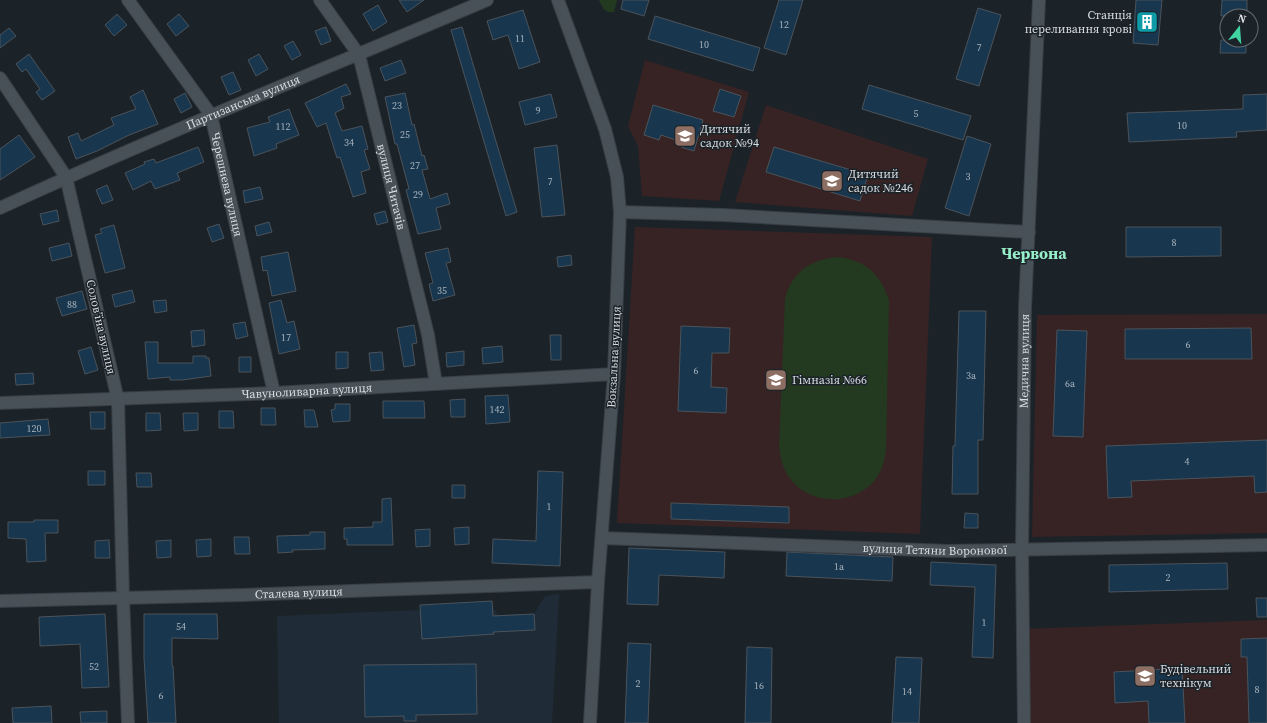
<svg xmlns="http://www.w3.org/2000/svg" width="1267" height="723" viewBox="0 0 1267 723" font-family="'Source Serif 4',serif">
  <style>
    .built { fill: #1f2c37 }
    .education { fill: #372323 }
    .green { fill: #233a21 }
    .building { fill: #18364e; stroke: #4b535b }
    .lines { fill: none; stroke-linecap: round; stroke-linejoin: round }
    .minor-casing { stroke: #383e44; stroke-width: 14 }
    .minor { stroke: #485058; stroke-width: 12 }
    .labels { text-anchor: middle; dominant-baseline: central; stroke-width: 3; stroke-linejoin: round; paint-order: stroke }
    .number-label { font-size: 10px; fill: #a8b3bc }
    .poi-label { font-size: 12px; fill: #d8dde1; stroke: #1b2329; text-anchor: start }
    .street-label { font-size: 12px; fill: #d8dde1; stroke: #1b2329 }
    .district-label { font-size: 16px; font-weight: bold; fill: #97efca; stroke: #1b2329 }
  </style>
  <rect width="100%" height="100%" fill="#1b2329"/>
  <path class="built" d="M559,594L552,723H279L277,616L420,610V605L492,601V607L499,615L534,614L545,596Z"/>
  <path class="education" d="M645,60L749,92L719,201L642,196L638,146L628,126Z
    M766,105L928,159L912,216L735,202Z
    M635,227L932,237L920,534L617,523Z
    M1267,314V533L1032,537L1037,315Z
    M1267,620V723H1024L1023,629Z"/>
  <path class="green" d="M599,0H617L614,12C605,14 602,7 599,0Z
    M837,257C865,260 880,273 889,300L886,451C884,462 882,471 875,480C853,507 806,506 787,474C782,465 780,456 779,445L785,299C792,272 810,260 837,257Z"/>
  <path class="building" d="M399,0H424L407,12Z
    M623,0H649L644,16L621,9Z
    M779,0H803L786,55L764,48Z
    M1136,0H1162L1158,45L1133,43Z
    M1222,0H1247V16H1221Z
    M378,5L387,22L373,31L363,14Z
    M978,8L1001,15L979,86L956,79Z
    M523,10L540,62L519,69L508,35L493,40L487,21Z
    M117,14L127,25L114,36L105,25Z
    M179,14L189,26L176,36L167,24Z
    M655,16L760,48L753,71L648,39Z
    M326,27L331,41L321,45L315,31Z
    M462,27L517,212L506,216L451,30Z
    M9,28L16,36L0,48V35Z
    M1221,40H1246V53H1220Z
    M293,41L301,55L292,60L284,46Z
    M29,54L55,91L42,100L36,92L40,89L26,69L22,72L16,64Z
    M259,54L268,69L256,76L248,60Z
    M401,60L406,73L385,81L380,68Z
    M233,72L241,90L229,95L221,77Z
    M346,84L351,94L341,97L344,108L335,113L342,131L362,126L368,149L364,150L370,169L361,172L366,193L353,197L340,157L337,158L326,123L317,127L305,103Z
    M869,85L971,116L963,140L862,109Z
    M720,89L741,96L734,117L713,111Z
    M143,90L158,124L129,135L97,151L76,159L68,137L78,133L81,141L114,125L111,118L136,109L130,97Z
    M185,93L192,107L181,113L174,99Z
    M405,93L412,125L414,124L422,156L424,155L428,169L422,170L430,199L447,193L450,204L436,208L441,229L418,234L406,190L409,189L397,144H395L385,97Z
    M551,94L557,117L525,125L519,102Z
    M1267,94V130L1236,132L1237,137L1129,142L1127,113L1243,109V95Z
    M653,105L703,120L694,151L681,147L682,142L661,135L659,140L644,135Z
    M289,109L299,135L276,144L277,148L254,156L247,128L270,122L268,117Z
    M19,135L35,157L0,180V149Z
    M967,136L991,144L969,216L945,208Z
    M557,145L565,215L542,217L534,148Z
    M198,147L204,162L177,173L180,180L155,189L151,181L133,190L125,173L145,164L144,162L154,159L156,163Z
    M774,147L868,175L860,201L766,172Z
    M107,185L113,200L102,204L96,190Z
    M260,187L263,199L245,203L243,191Z
    M57,210L59,221L43,225L40,214Z
    M385,211L388,222L377,225L374,214Z
    M269,222L272,232L257,236L255,226Z
    M219,224L224,238L212,242L207,228Z
    M114,225L125,268L105,273L95,235L102,233L100,229Z
    M1126,227H1221V256L1126,257Z
    M69,243L72,256L52,261L49,248Z
    M448,248L451,262L446,263L455,295L433,301L429,284L433,283L425,253Z
    M288,252L296,291L272,296L267,270L263,271L261,257Z
    M571,255L572,265L558,267L557,257Z
    M132,290L135,302L115,307L112,295Z
    M82,291L87,309L62,316L56,298Z
    M166,300L167,311L155,313L153,301Z
    M281,300L287,323L294,321L300,349L279,354L269,303Z
    M959,311H986L983,440H978V494H952L953,446H955Z
    M245,322L248,336L236,339L233,324Z
    M414,325L417,343L412,344L415,365L404,367L397,328Z
    M681,326L730,328L729,353H712L711,387L727,388L726,413L678,411Z
    M1251,328L1252,359H1125V329Z
    M204,330L205,345L192,347L191,331Z
    M1057,330L1087,331L1083,437L1053,436Z
    M550,335H561V360H551Z
    M145,342H158V363H193V356H206V358H209L211,376L182,380H170V377L148,379Z
    M502,346L503,362L483,364L482,348Z
    M91,347L98,370L85,374L78,351Z
    M464,351V365L447,367L446,353Z
    M336,352H348V368L336,369Z
    M382,352L384,370L371,371L369,353Z
    M239,357H251V372H239Z
    M33,373L34,384L16,385L15,374Z
    M508,395L510,422L486,424L485,396Z
    M465,399V417H451L450,400Z
    M383,401H424L425,418H383Z
    M335,404H350V421L333,422L331,410L335,409Z
    M261,408H275L276,425H261Z
    M304,410H314L318,427H305Z
    M219,411H233L234,428H219Z
    M90,412H105V429H91Z
    M146,413H160L161,430L146,431Z
    M183,413H198V430L184,431Z
    M48,419L50,435L0,438V423Z
    M1267,440V492L1255,493L1254,476L1131,481L1132,497L1108,498L1106,446Z
    M88,471H105V485H88Z
    M538,471L563,472L560,566L492,563L493,539L536,541Z
    M136,473H151L152,487H137Z
    M452,485H465V498H452Z
    M391,498L393,545H347V539H344V528L373,527V522H382V499Z
    M671,503L789,507V523L671,519Z
    M965,513L978,514V528H964Z
    M34,520H58V533H45L46,561L27,562L26,539L8,538V522H34Z
    M469,527V544L455,545L454,528Z
    M430,529V546L416,547L415,530Z
    M310,532H325V549L292,550L293,552L278,553L277,536L310,535Z
    M234,537H249L250,554H235Z
    M211,539V556L197,557L196,540Z
    M109,540L110,558H95V541Z
    M171,540V557L157,558L156,541Z
    M629,548L725,552L724,578L659,575L658,605L627,604Z
    M787,552L893,557L892,581L786,576Z
    M931,562L996,565L993,658L972,657L975,587L930,585Z
    M1227,563L1228,589L1109,592V565Z
    M1256,598H1267V617H1257Z
    M492,601L493,616L534,614L535,630L493,632L494,634L422,639L420,605Z
    M105,614L109,687L82,688L80,644L40,646L39,617Z
    M144,614H217L218,639L172,638V666H173L176,723H148L144,658Z
    M1267,638V723H1249L1247,657H1241V639Z
    M628,643L651,644L648,723H625Z
    M747,647L772,648L771,723H745Z
    M896,657L922,658L919,723H892Z
    M476,664L477,714L416,715V721H404V716L365,717L364,665Z
    M1182,668L1185,723H1149L1148,701L1115,703L1114,672Z
    M51,706L52,723H13L12,708Z
    M107,711V723H81L80,712Z"/>
  <g class="lines">
    <g class="minor-casing">
      <g id="minor">
        <path id="s1" d="M128,0L211,115L274,393"/>
        <path id="s2" d="M320,0L359,55L428,335L436,384"/>
        <path d="M558,0L605,129L617,177L620,212L614,374L598,582L590,723"/>
        <path d="M0,78L66,177L118,400L123,598L128,723"/>
        <path id="s3" d="M0,208C161,134 325,69 487,0"/>
        <path d="M620,212L723,215L1029,232"/>
        <path id="s4" d="M0,403L274,393L614,374"/>
        <path id="s5" d="M602,538L948,551L1267,545"/>
        <path id="s6" d="M0,601L243,595L598,582"/>
        <path id="s7" d="M1024,723L1022,549L1025,308L1039,0"/>
      </g>
    </g>
    <use href="#minor" class="minor"/>
  </g>
  <defs>
    <g id="building-square" transform="scale(1.15)"><rect x="-9" y="-9" width="18" height="18" rx="4" fill="#0f9aa8" stroke="#1b2329"/><path d="M-4-6H4V6H1V3H-1V6H-4ZM-2.5-4.3h1.7v1.8h-1.7ZM.8-4.3h1.7v1.8H.8ZM-2.5-1h1.7V.8h-1.7ZM.8-1h1.7V.8H.8Z" fill="#fff"/></g>
    <g id="school-square" transform="scale(1.15)"><rect x="-9" y="-9" width="18" height="18" rx="4" fill="#8d6e63" stroke="#1b2329"/><path d="M0-5L7-2L0 1L-7-2ZM-4 1L0 2.5L4 1V4Q0 6-4 4Z" fill="#fff"/></g>
    <g id="university-square" transform="scale(1.15)"><rect x="-9" y="-9" width="18" height="18" rx="4" fill="#8d6e63" stroke="#1b2329"/><path d="M0-5L7-2L0 1L-7-2ZM-4 1L0 2.5L4 1V4Q0 6-4 4Z" fill="#fff"/></g>
  </defs>
  <g fill-rule="evenodd">
    <use href="#building-square" x="1147" y="22"/>
    <use href="#school-square" x="685" y="136"/>
    <use href="#school-square" x="832" y="181"/>
    <use href="#school-square" x="776" y="380"/>
    <use href="#university-square" x="1145" y="676"/>
  </g>
  <g class="labels">
    <g class="number-label">
      <text x="784" y="24">12</text>
      <text x="520" y="38">11</text>
      <text x="704" y="44">10</text>
      <text x="979" y="47">7</text>
      <text x="397" y="105">23</text>
      <text x="538" y="110">9</text>
      <text x="916" y="113">5</text>
      <text x="1182" y="125">10</text>
      <text x="283" y="126">112</text>
      <text x="405" y="134">25</text>
      <text x="349" y="142">34</text>
      <text x="415" y="165">27</text>
      <text x="968" y="176">3</text>
      <text x="550" y="181">7</text>
      <text x="418" y="194">29</text>
      <text x="1174" y="242">8</text>
      <text x="442" y="290">35</text>
      <text x="72" y="304">88</text>
      <text x="286" y="337">17</text>
      <text x="1188" y="344">6</text>
      <text x="696" y="370">6</text>
      <text x="971" y="375">3а</text>
      <text x="1070" y="383">6а</text>
      <text x="497" y="409">142</text>
      <text x="34" y="428">120</text>
      <text x="1187" y="461">4</text>
      <text x="549" y="506">1</text>
      <text x="839" y="566">1а</text>
      <text x="1168" y="577">2</text>
      <text x="984" y="622">1</text>
      <text x="181" y="626">54</text>
      <text x="94" y="666">52</text>
      <text x="638" y="683">2</text>
      <text x="759" y="685">16</text>
      <text x="1257" y="689">8</text>
      <text x="907" y="691">14</text>
      <text x="161" y="695">6</text>
    </g>
    <g class="poi-label">
      <text x="1132" y="15" text-anchor="end">Станція<tspan x="1132" dy="14">переливання крові</tspan></text>
      <text x="700" y="129">Дитячий<tspan x="700" dy="14">садок №94</tspan></text>
      <text x="848" y="174">Дитячий<tspan x="848" dy="14">садок №246</tspan></text>
      <text x="792" y="380">Гімназія №66</text>
      <text x="1160" y="669">Будівельний<tspan x="1160" dy="14">технікум</tspan></text>
    </g>
    <g class="street-label">
      <text stroke="none"><textPath href="#s3" startOffset="265">Партизанська вулиця</textPath></text>
      <text stroke="none"><textPath href="#s1" startOffset="213">Черешнева вулиця</textPath></text>
      <text stroke="none"><textPath href="#s2" startOffset="203">вулиця Читачів</textPath></text>
      <text transform="translate(101 327) rotate(77)">Соловʼїна вулиця</text>
      <text transform="translate(614 357) rotate(-87)">Вокзальна вулиця</text>
      <text stroke="none"><textPath href="#s7" startOffset="362">Медична вулиця</textPath></text>
      <text stroke="none"><textPath href="#s4" startOffset="307">Чавуноливарна вулиця</textPath></text>
      <text stroke="none"><textPath href="#s5" startOffset="333">вулиця Тетяни Воронової</textPath></text>
      <text stroke="none"><textPath href="#s6" startOffset="299">Сталева вулиця</textPath></text>
    </g>
    <g class="district-label">
      <text x="1034" y="253">Червона</text>
    </g>
  </g>
  <g transform="translate(1239 28) rotate(17)"><circle r="19" fill="#1b2329" stroke="#676d73"/>
  <path d="M0-3L7 15L0 10L-7 15Z" fill="#3fd4a2"/>
  <text y="-6" font-size="11" font-weight="bold" text-anchor="middle" fill="#d8dde1">N</text>
  </g>
</svg>
